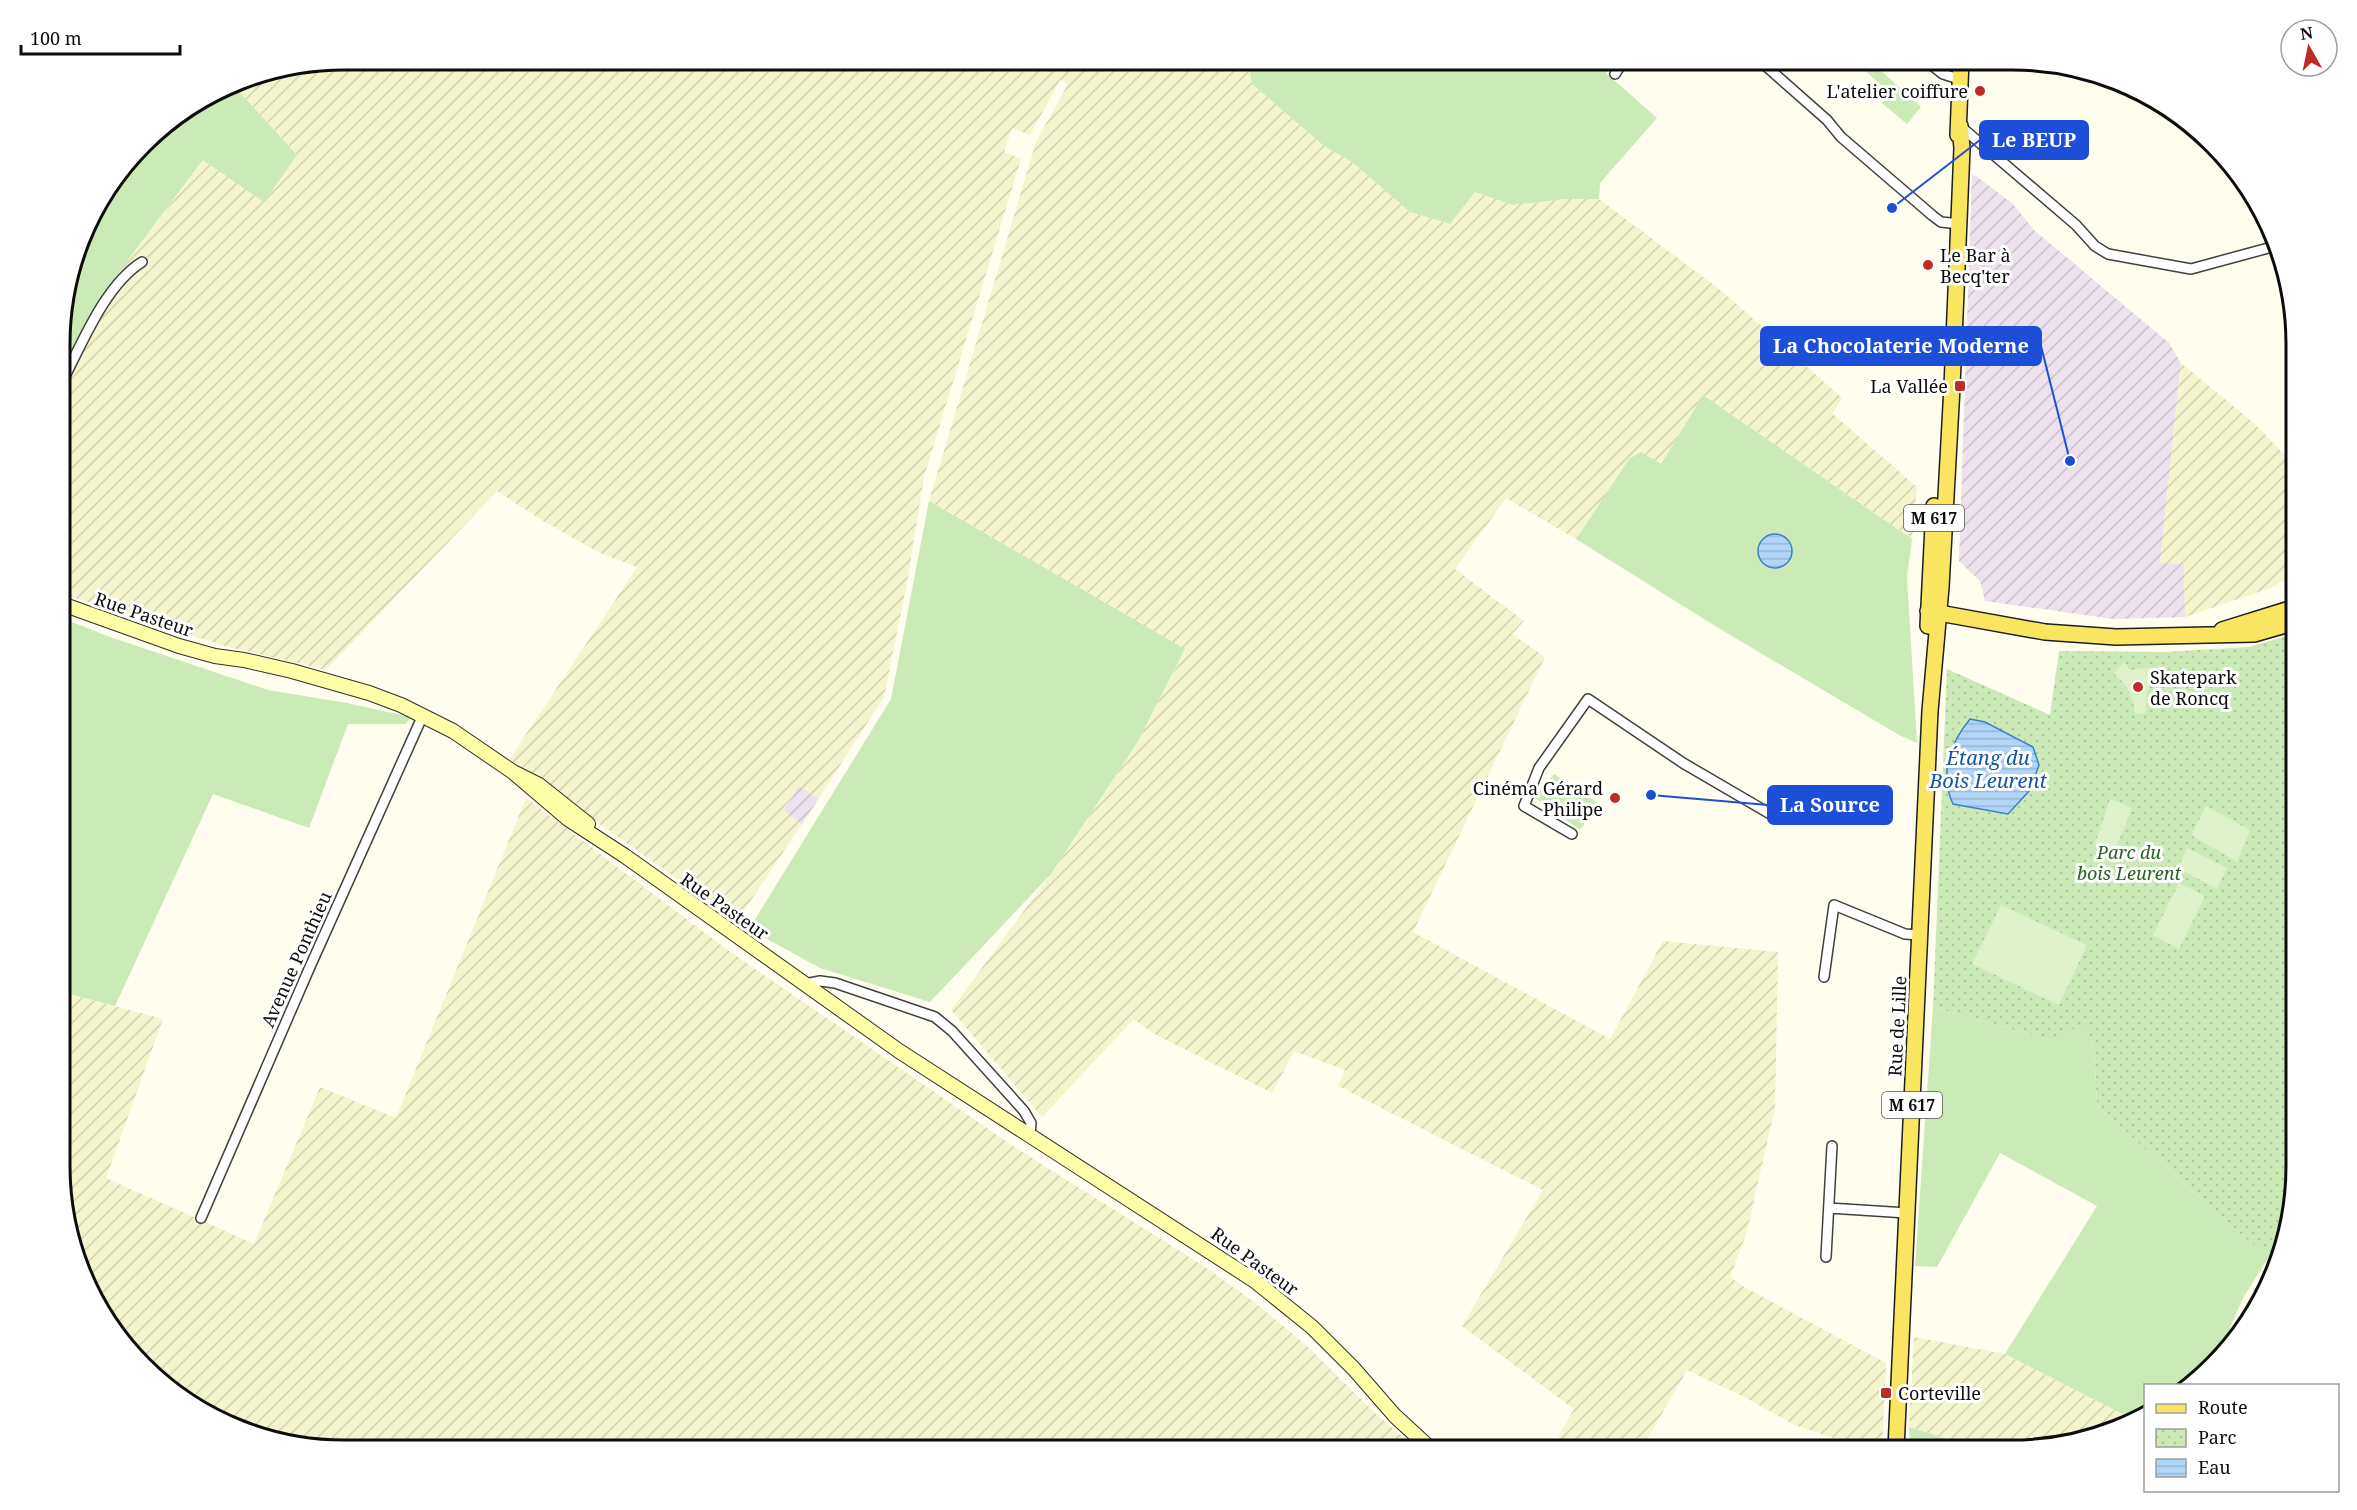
<svg xmlns="http://www.w3.org/2000/svg" width="2357" height="1510" viewBox="0 0 2357 1510" font-family="'Noto Serif',serif">
  <style>
    .industrial { fill: url(#industrial-furrows) }
    .farmland { fill: url(#farmland-furrows) }
    .grass { fill: #cbeab6 }
    .park { fill: url(#park-dots) }
    .pitch { fill: #def1c8 }
    .water { fill: url(#water-rules); stroke: #3782cf; stroke-width: 1.5 }
    .lines { fill: none; stroke-linecap: round; stroke-linejoin: round }
    .minor-casing { stroke: #404040; stroke-width: 12 }
    .secondary-casing { stroke: #2f2f2f; stroke-width: 16 }
    .primary-casing { stroke: #1e1e1e; stroke-width: 18 }
    .minor { stroke: #fff; stroke-width: 9 }
    .secondary { stroke: #fffea8; stroke-width: 14 }
    .primary { stroke: #fae561; stroke-width: 15 }
    .poi-dot { fill: #bf2c23; stroke: #fff; stroke-width: 2 }
    .labels { text-anchor: middle; dominant-baseline: central; stroke-width: 6; stroke-linejoin: round; paint-order: stroke }
    .shield { fill: #fff; stroke: #565656; stroke-width: 1.5 }
    .shield-label { font-size: 16px; font-weight: bold; fill: #0d0d0d }
    .poi-label { font-size: 18px; fill: #0d0d0d; stroke: #fff; text-anchor: end }
    .street-label { font-size: 18px; fill: #0d0d0d; stroke: #fff }
    .park-label { font-size: 18px; font-style: italic; fill: #24651c; stroke: #fff }
    .water-label { font-size: 20px; font-style: italic; fill: #1455a0; stroke: #fff }
    .rim { fill: none; stroke: #0d0d0d; stroke-width: 3 }
    .leader { fill: none; stroke: #1d4ed8; stroke-width: 2 }
    .callout-dot { fill: #1d4ed8; stroke: #fff; stroke-width: 2 }
    .callout { fill: #1d4ed8; stroke: #1d4ed8; stroke-width: 2 }
    .callout-label { font-size: 20px; text-anchor: middle; font-weight: bold; fill: #fff }
  </style>
  <defs>
    <pattern id="industrial-furrows" width="10" height="10" patternUnits="userSpaceOnUse" patternTransform="scale(1.5)"><rect width="10" height="10" fill="#ece1ec"/><path d="M-1 1l2-2M0 10L10 0M9 11l2-2" fill="none" stroke="#c9c0c9"/></pattern>
    <pattern id="farmland-furrows" width="10" height="10" patternUnits="userSpaceOnUse" patternTransform="scale(1.5)"><rect width="10" height="10" fill="#f4f5cd"/><path d="M-1 1l2-2M0 10L10 0M9 11l2-2" fill="none" stroke="#d0d1af"/></pattern>
    <pattern id="park-dots" width="8" height="8" patternUnits="userSpaceOnUse" patternTransform="scale(1.5)"><rect width="8" height="8" fill="#cbeab6"/><path d="M2 2h.1M6 6h.1" fill="none" stroke="#adc89b" stroke-width="1.8" stroke-linecap="round"/></pattern>
    <pattern id="water-rules" width="6" height="5" patternUnits="userSpaceOnUse" patternTransform="scale(1.5)"><rect width="6" height="5" fill="#b1d5f7"/><path d="M0 2.5h6" fill="none" stroke="#97b6d3"/></pattern>
  </defs>
  <rect width="100%" height="100%" fill="#fffded"/>
  <path class="industrial" d="M1972,175L1976,176L2013,204L2034,230L2169,343L2181,363L2160,563H2184L2185,617L2113,619L1985,601L1980,581L1959,561Z
    M799,786L819,798L802,824L783,811Z"/>
  <path class="farmland" d="M344,60H1071L1030,135L1012,128L1004,152L1021,159L924,477L907,583L884,697L819,798L799,786L783,810L802,824L737,921L509,760L637,567L600,553L543,521L497,491L326,670L228,647L62,594V392L110,302L125,282L116,276L204,160L297,155L232,84Z
    M1075,60H1248L1252,84L1324,146L1352,162L1410,212L1449,224L1475,192L1513,205L1566,199H1599L1723,292L1842,398L1833,414L1917,487L1912,539L1703,395L1661,464L1629,459L1576,539L1506,498L1455,569L1524,621L1512,634L1545,657L1413,932L1610,1039L1663,941L1778,952L1775,1108L1746,1235L1730,1277L1746,1288L1886,1363L1882,1447L1833,1438L1795,1425L1746,1398L1687,1370L1641,1450H1551L1574,1409L1462,1326L1543,1190L1338,1086L1345,1070L1294,1051L1272,1093L1156,1035L1134,1019L1042,1117L951,1010L1051,874L1137,743L1185,650L929,501L1036,142L1068,84L1060,79Z
    M2181,363L2255,424L2296,467V573L2273,587L2185,617L2184,564L2160,563Z
    M526,798L729,951L1016,1148L1202,1265L1253,1301L1307,1346L1375,1413L1418,1450H344L270,1440L187,1402L108,1323L62,1202V992L163,1019L106,1178L254,1244L320,1087L396,1118Z
    M1914,1337L2005,1354L2132,1419L2031,1449H1978L1909,1427Z"/>
  <path class="grass" d="M1248,60H1477L1486,66L1490,60H1615L1606,73L1657,118L1600,183L1599,199H1566L1513,205L1475,192L1450,224L1410,212L1352,162L1324,146L1252,84Z
    M1853,60H1869L1921,107L1907,124L1882,103L1890,93Z
    M232,84L297,155L264,202L203,160L116,276L62,375V308L89,218L157,131Z
    M1703,395L1912,539L1907,577L1917,743L1899,735L1720,629L1576,539L1629,459L1641,452L1661,464Z
    M929,501L1185,649L1137,743L1051,874L930,1002L820,968L749,929L891,699Z
    M62,618L110,637L268,690L347,703L411,717L406,724H348L309,828L213,794L115,1006L62,992Z
    M1554,774L1598,803L1580,830L1535,798Z
    M1933,1007L2050,1040L2084,1023L2094,1046L2097,1106L2268,1258L2243,1298L2220,1351L2183,1385L2146,1386L2145,1415L2132,1419L2005,1354L2097,1206L2000,1153L1937,1267L1915,1266Z
    M1909,1427L1978,1449H1910Z"/>
  <path class="park" d="M2296,633V1184L2282,1257L2279,1264L2268,1258L2097,1106L2094,1046L2084,1024L2050,1040L1933,1007L1947,669L2050,715L2059,651L2165,652L2249,647Z"/>
  <path class="pitch" d="M2124,662L2130,670L2151,667L2154,674V679C2145,686 2147,702 2146,713L2135,714C2133,695 2128,686 2114,674Z
    M2110,799L2132,808L2114,853L2095,844Z
    M2206,806L2250,830L2237,862L2191,835Z
    M2187,848L2227,868L2217,889L2178,868Z
    M2179,883L2205,896L2179,949L2153,935Z
    M2001,905L2087,945L2059,1005L1972,964Z"/>
  <path class="water" d="M1758 551a17 17 0 1 1 34 0a17 17 0 1 1-34 0Z
    M1970,719L1985,722L2033,747L2039,765L2030,790L2008,814L1953,804C1939,774 1950,743 1970,719Z"/>
  <g class="lines">
    <g class="minor-casing">
      <path id="minor" d="M1759,60L1827,120L1841,137L1933,216L1941,222L1960,224
        M1925,60L1943,74L1962,80
        M1615,74L1624,60
        M1960,126L2076,225L2095,246L2108,254L2191,269L2272,247
        M62,382C82,344 105,285 142,262
        M1572,834L1524,806L1539,768L1588,699L1683,763L1779,819
        M1824,977L1834,905L1905,934L1920,935
        M805,984L820,981L835,983L935,1017L952,1031L1024,1111L1031,1123L1030,1136
        M1829,1208L1907,1213
        M201,1218L309,969L423,715
        M1826,1257L1832,1146"/>
    </g>
    <g class="secondary-casing">
      <path id="secondary" d="M62,604L179,646L215,656L244,660L292,671L369,693L401,705L453,731L513,772L539,785L588,824
        M513,772L568,819L625,856L899,1051L1255,1281L1312,1327L1354,1369L1395,1416L1432,1450"/>
    </g>
    <g class="primary-casing">
      <path id="primary" d="M1958,135L1961,60
        M1928,611L2045,632L2116,637L2254,634L2296,622
        M1928,626L1934,506
        M2222,630L2296,607
        M1896,1449L1930,711L1941,587L1952,387L1962,148L1960,126"/>
    </g>
    <use href="#minor" class="minor"/>
    <use href="#secondary" class="secondary"/>
    <use href="#primary" class="primary"/>
  </g>
  <g class="poi-dot">
    <circle cx="1980" cy="91" r="6"/>
    <circle cx="1928" cy="265" r="6"/>
    <rect x="1954" y="380" width="12" height="12" rx="3"/>
    <circle cx="2138" cy="687" r="6"/>
    <circle cx="1615" cy="798" r="6"/>
    <rect x="1880" y="1387" width="12" height="12" rx="3"/>
  </g>
  <g class="labels">
    <g class="shield">
      <rect x="1904" y="505" width="60" height="26" rx="4.5"/>
      <rect x="1882" y="1092" width="60" height="26" rx="4.5"/>
    </g>
    <g class="shield-label">
      <text x="1934" y="518">M 617</text>
      <text x="1912" y="1105">M 617</text>
    </g>
    <g class="poi-label">
      <text x="1968" y="91">L'atelier coiffure</text>
      <text x="1940" y="255" text-anchor="start">Le Bar à<tspan x="1940" dy="21">Becq'ter</tspan></text>
      <text x="1948" y="386">La Vallée</text>
      <text x="2150" y="677" text-anchor="start">Skatepark<tspan x="2150" dy="21">de Roncq</tspan></text>
      <text x="1603" y="788">Cinéma Gérard<tspan x="1603" dy="21">Philipe</tspan></text>
      <text x="1898" y="1393" text-anchor="start">Corteville</text>
    </g>
    <g class="street-label">
      <text transform="translate(144 614) rotate(19)">Rue Pasteur</text>
      <text transform="translate(725 906) rotate(35)">Rue Pasteur</text>
      <text transform="translate(296 959) rotate(-66)">Avenue Ponthieu</text>
      <text transform="translate(1897 1026) rotate(-87)">Rue de Lille</text>
      <text transform="translate(1255 1261) rotate(36)">Rue Pasteur</text>
    </g>
    <g class="park-label">
      <text x="2129" y="852">Parc du<tspan x="2129" dy="21">bois Leurent</tspan></text>
    </g>
    <g class="water-label">
      <text x="1988" y="757">Étang du<tspan x="1988" dy="23">Bois Leurent</tspan></text>
    </g>
  </g>
  <path d="M0 0H2357V1510H0ZM344 70H2012A274 274 0 0 1 2286 344V1166A274 274 0 0 1 2012 1440H344A274 274 0 0 1 70 1166V344A274 274 0 0 1 344 70Z" fill="#fff" fill-rule="evenodd"/>
  <path class="rim" d="M344 70H2012A274 274 0 0 1 2286 344V1166A274 274 0 0 1 2012 1440H344A274 274 0 0 1 70 1166V344A274 274 0 0 1 344 70Z"/>
  <path class="leader" d="M1892 208L1980 140M2070 461L2041 346M1651 795L1768 805"/>
  <g class="callout-dot">
    <circle cx="1892" cy="208" r="6"/>
    <circle cx="2070" cy="461" r="6"/>
    <circle cx="1651" cy="795" r="6"/>
  </g>
  <g class="callout">
    <rect x="1980" y="121" width="108" height="38" rx="6"/>
    <rect x="1761" y="327" width="280" height="38" rx="6"/>
    <rect x="1768" y="786" width="124" height="38" rx="6"/>
  </g>
  <g class="callout-label">
    <text x="2034" y="147">Le BEUP</text>
    <text x="1901" y="353">La Chocolaterie Moderne</text>
    <text x="1830" y="812">La Source</text>
  </g>
  <rect x="2144" y="1384" width="195" height="108" fill="#ffffff" stroke="#9e9e9e" stroke-width="1.5"/>
  <rect x="2156" y="1404" width="30" height="9" fill="#fae561" stroke="#9e9e9e" stroke-width="1.5"/>
  <text x="2198" y="1414" font-size="18" fill="#0d0d0d">Route</text>
  <rect x="2156" y="1429" width="30" height="18" fill="url(#park-dots)" stroke="#9e9e9e" stroke-width="1.5"/>
  <text x="2198" y="1444" font-size="18" fill="#0d0d0d">Parc</text>
  <rect x="2156" y="1459" width="30" height="18" fill="url(#water-rules)" stroke="#9e9e9e" stroke-width="1.5"/>
  <text x="2198" y="1474" font-size="18" fill="#0d0d0d">Eau</text>
  <g transform="translate(2309 48) rotate(351)"><circle r="28" fill="#ffffff" stroke="#9e9e9e" stroke-width="1.5"/>
  <path d="M0-4.5L10 22L0 15L-10 22Z" fill="#bf2c23"/>
  <text y="-9" font-size="16" font-weight="bold" text-anchor="middle" fill="#0d0d0d">N</text>
  </g>
  <path d="M21 45v9h159v-9" fill="none" stroke="#0d0d0d" stroke-width="3"/>
  <text x="30" y="45" font-size="18" fill="#0d0d0d" stroke="#ffffff" stroke-width="4.5" paint-order="stroke">100 m</text>
</svg>
